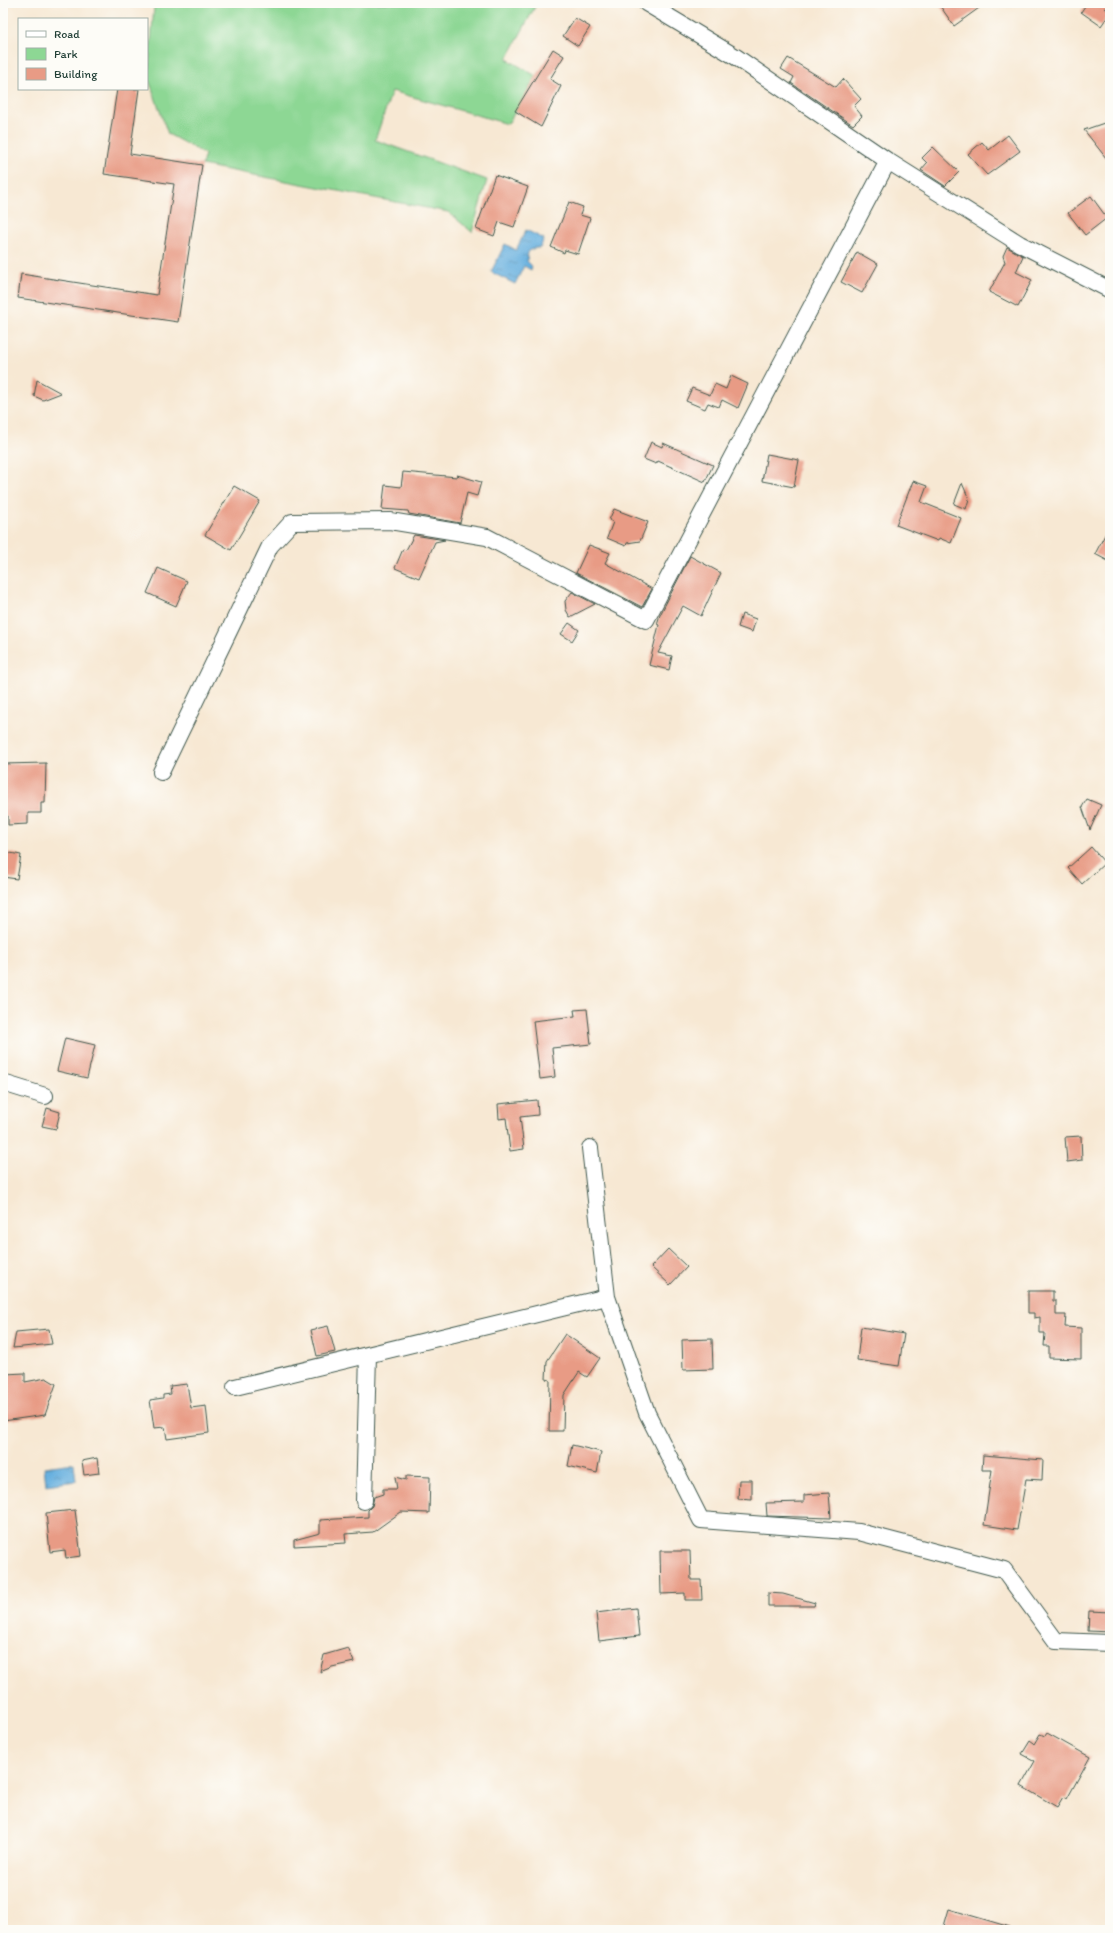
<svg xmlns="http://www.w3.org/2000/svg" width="1113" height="1933" viewBox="0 0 1113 1933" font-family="Itim,sans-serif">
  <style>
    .green { fill: #8dd794; stroke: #568a64 }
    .water { fill: url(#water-ripples); stroke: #44768a }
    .building { fill: #e89b85 }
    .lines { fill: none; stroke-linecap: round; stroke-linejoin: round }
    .minor-casing { stroke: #3f574c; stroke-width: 18 }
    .minor { stroke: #fff; stroke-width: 16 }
  </style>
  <defs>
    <pattern id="water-ripples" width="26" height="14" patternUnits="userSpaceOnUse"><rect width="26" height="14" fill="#68b0df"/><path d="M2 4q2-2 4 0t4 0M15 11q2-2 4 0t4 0" fill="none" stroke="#5590b6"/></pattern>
  </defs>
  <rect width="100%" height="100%" fill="#fdfcf7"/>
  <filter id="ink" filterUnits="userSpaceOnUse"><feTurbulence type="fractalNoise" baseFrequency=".025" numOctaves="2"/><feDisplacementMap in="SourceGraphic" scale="8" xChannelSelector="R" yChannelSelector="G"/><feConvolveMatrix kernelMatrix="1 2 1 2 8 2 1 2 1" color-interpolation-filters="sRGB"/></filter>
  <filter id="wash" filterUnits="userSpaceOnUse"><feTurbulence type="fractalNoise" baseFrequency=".012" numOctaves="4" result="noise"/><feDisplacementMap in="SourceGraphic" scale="16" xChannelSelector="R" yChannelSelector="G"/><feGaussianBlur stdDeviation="0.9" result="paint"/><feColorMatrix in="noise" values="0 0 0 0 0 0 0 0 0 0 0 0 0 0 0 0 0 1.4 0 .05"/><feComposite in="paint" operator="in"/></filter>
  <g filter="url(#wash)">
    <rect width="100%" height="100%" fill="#f7e8d3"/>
    <path class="green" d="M158,3H537L507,59L536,76L508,124L392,91L375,140L487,180L472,232L448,212L202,165L205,154L168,134L148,77L154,7Z"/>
    <path class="water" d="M526,230L544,239L540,248H534L528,252L527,261L532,266L531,270L524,266L515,284L491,272L505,244L516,250Z
      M74,1463L76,1481L46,1485L44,1467Z"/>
    <g id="blocks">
      <path class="building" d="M938,3H986L954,26Z
        M1087,3H1108L1105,8L1110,13L1101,26L1081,12Z
        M575,18L590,27L578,46L563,36Z
        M553,49L564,56L550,79L561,86L541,127L515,111Z
        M788,58L836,87L843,79L861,99L854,106L862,116L853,125L791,83L794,77L781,69Z
        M117,89H139L130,154L202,165L178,322L18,298L21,274L157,295L174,184L104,174Z
        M1110,121V163L1084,130Z
        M1008,135L1020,151L987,175L968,154L982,142L989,150Z
        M933,147L959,172L945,186L921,170L927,163L922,158Z
        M495,175L528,187L514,227L499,222L494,236L476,229Z
        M1091,196L1107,218L1085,235L1068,213Z
        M569,202L583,207L580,215L590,218L578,254L565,250L564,253L551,247Z
        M1007,247L1023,256L1016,272L1032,280L1018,307L989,292L1005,262L1003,256Z
        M857,252L878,264L862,293L841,282Z
        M731,376L748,384L738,408L722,400L719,407L708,403L705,409L686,401L692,388L710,395L715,384L726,389Z
        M37,380L61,393L43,400L34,396Z
        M651,442L662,447L663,443L713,465L705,482L658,461L656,464L644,459Z
        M767,454L799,460L794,487L762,481Z
        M403,472L457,477V475L481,482L477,496L467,493L460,523L409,514L408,511L382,509L385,485L401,487Z
        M913,481L927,486L921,502L961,518L951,543L939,538L938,541L896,525Z
        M962,483L969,499L966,509L954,504Z
        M234,486L260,501L231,550L205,535Z
        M614,509L648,522L640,541L627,543L626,546L607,538L613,522L609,520Z
        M1110,525V562L1095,554Z
        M414,535L445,540L435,542L419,578L395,568L403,549L406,550Z
        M589,545L610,553L605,563L652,589L642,607L576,573Z
        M690,556L721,573L701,616L683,606L658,653L672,656L669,670L649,665L659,625L657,624L660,615Z
        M158,568L187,581L176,606L147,593Z
        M572,592L595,604L570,617L566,610L565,601Z
        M742,614L756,619L752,632L738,627Z
        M569,623L579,630L572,641L561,634Z
        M46,763L45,803H41V813H28V824L8,825V816H3V764Z
        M1087,799L1101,805L1090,830L1082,807Z
        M1091,847L1105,863L1082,884L1068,868Z
        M5,852L21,855L17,879L3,877Z
        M587,1009L591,1044L552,1048L555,1077L540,1079L533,1021L575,1016L574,1010Z
        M65,1038L95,1045L87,1078L57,1071Z
        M537,1100L538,1115L520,1117L524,1149L510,1151L506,1118L499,1119L498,1104Z
        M47,1108L60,1112L56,1129L42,1126Z
        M1081,1136L1082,1160L1067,1162L1065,1137Z
        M668,1249L687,1267L670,1285L651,1267Z
        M1028,1291H1053V1301H1056V1315H1066L1065,1327L1081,1328V1359L1049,1358V1346H1044L1045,1333H1040V1317L1034,1318V1313H1028Z
        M328,1326L335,1352L317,1356L311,1330Z
        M861,1327L904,1334L899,1366L857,1360Z
        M49,1329L52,1344L13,1348L16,1332Z
        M565,1334L600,1358L587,1377L579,1372L564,1395L563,1431H549L550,1380L546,1379L547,1361Z
        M712,1339L713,1369L683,1370L682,1340Z
        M25,1373V1382L46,1378L56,1384L45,1415L3,1421V1383H6L5,1374Z
        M187,1384L191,1408L206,1406L209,1433L167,1439L165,1427L154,1428L150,1400L163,1398V1395L171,1394L170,1386Z
        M572,1445L601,1452L597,1473L568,1466Z
        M983,1455L1043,1460L1042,1480L1026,1479L1017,1530L984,1525L992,1470H982Z
        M97,1458L99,1473L84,1475L82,1461Z
        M406,1476L430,1477L429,1513L401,1512L373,1532L345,1534L346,1543L294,1546V1540L320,1533V1520L368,1517V1510L372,1506L374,1497L383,1494V1489H397L395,1477L406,1480Z
        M739,1480H752V1500L738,1499Z
        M829,1493L831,1518L767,1516L766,1503L804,1502V1495Z
        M75,1510L81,1556L66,1558L65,1550L50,1552L46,1513Z
        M660,1551H690L691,1580H701L702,1600H685V1593L661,1594Z
        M768,1593L783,1594L815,1603L814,1606H768Z
        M636,1608L639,1636L599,1641L596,1613Z
        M1089,1611L1110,1612V1632L1088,1631Z
        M348,1648L354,1662L332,1667L320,1672L324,1655Z
        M1047,1733L1090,1757L1067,1799L1063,1797L1057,1807L1021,1786L1035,1761L1022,1754L1030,1741L1034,1744L1040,1734L1045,1736Z
        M949,1909L1010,1927V1930H958L944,1926Z"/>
    </g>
  </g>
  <g filter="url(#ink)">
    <use href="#blocks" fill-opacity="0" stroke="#3f574c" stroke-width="1"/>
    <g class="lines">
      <g class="minor-casing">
        <path id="minor" d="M646,3L736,57L888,161L1020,244L1110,290
          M161,772L270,546L292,522L390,521L487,537L646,620L888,161
          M3,1083L45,1096
          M590,1148L607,1297L647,1413L701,1520L859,1532L1004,1570L1056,1641L1110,1643
          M235,1387L607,1297
          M364,1501L368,1355"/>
      </g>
      <use href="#minor" class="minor"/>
    </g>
  </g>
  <rect width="1113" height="1933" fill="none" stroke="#fdfcf7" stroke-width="16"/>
  <rect x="18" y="18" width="130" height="72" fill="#fdfcf7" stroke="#a4b0a9"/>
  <rect x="26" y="31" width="20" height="6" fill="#ffffff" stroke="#a4b0a9"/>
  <text x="54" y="38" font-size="12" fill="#1f3d34">Road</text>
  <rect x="26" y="48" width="20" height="12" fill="#8dd794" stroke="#a4b0a9"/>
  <text x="54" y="58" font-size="12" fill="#1f3d34">Park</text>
  <rect x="26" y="68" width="20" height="12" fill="#e89b85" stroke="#a4b0a9"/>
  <text x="54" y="78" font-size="12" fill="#1f3d34">Building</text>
</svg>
